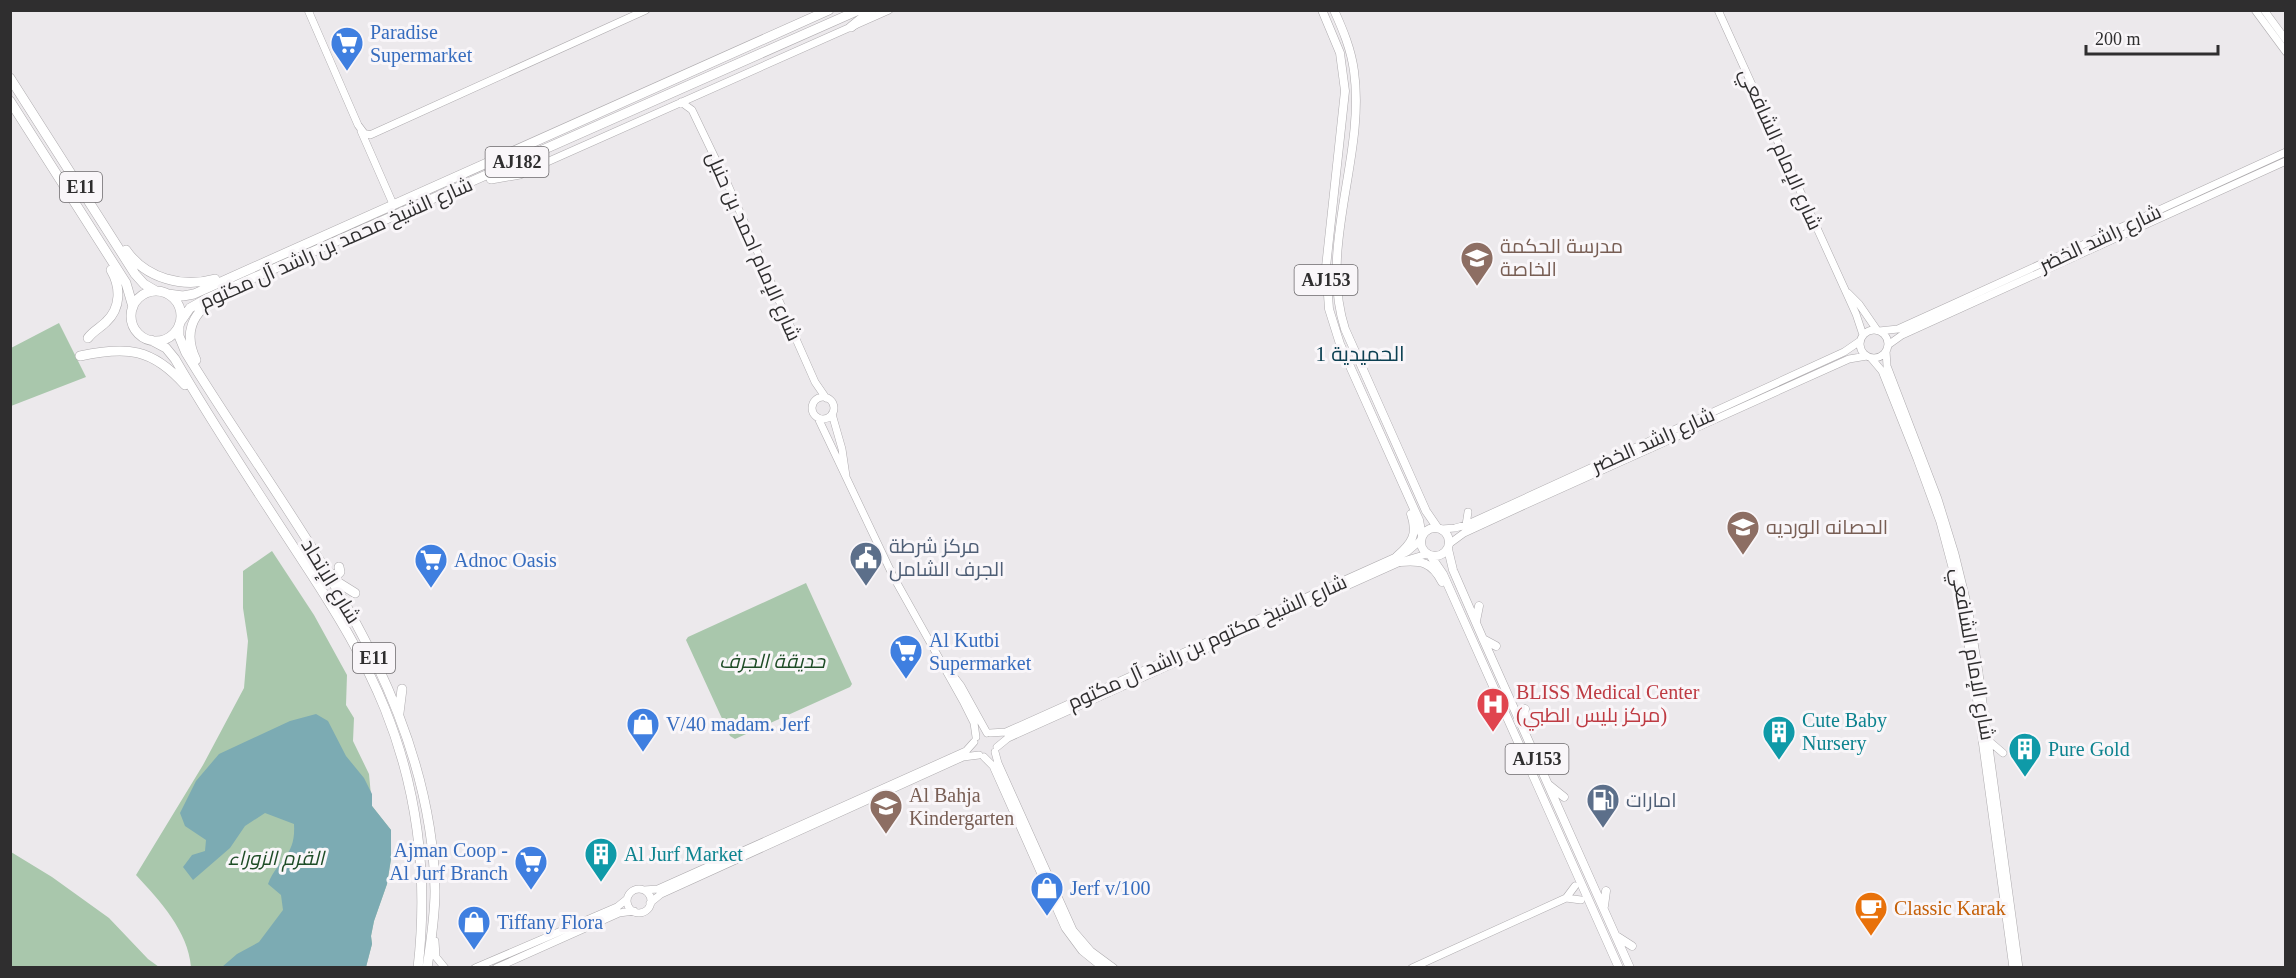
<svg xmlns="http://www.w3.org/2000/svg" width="2296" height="978" viewBox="0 0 2296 978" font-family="'Times New Roman',Cairo,serif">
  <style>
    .green { fill: #a9c7ac }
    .water { fill: #7cabb3 }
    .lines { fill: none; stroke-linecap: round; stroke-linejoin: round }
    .secondary-casing { stroke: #aeabae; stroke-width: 8 }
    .primary-casing { stroke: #aeabae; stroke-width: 9 }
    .highway-casing { stroke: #aeabae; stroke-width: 10 }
    .secondary { stroke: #fff; stroke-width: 7 }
    .primary { stroke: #fff; stroke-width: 8 }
    .highway { stroke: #fff; stroke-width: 9 }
    .labels { text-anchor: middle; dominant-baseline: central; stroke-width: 6; stroke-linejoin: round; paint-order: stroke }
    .shield { fill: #f9f6f9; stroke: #6c6a6c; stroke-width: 1.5 }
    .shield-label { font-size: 18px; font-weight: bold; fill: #2f2e2f }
    .shop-label { font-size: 20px; fill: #366cbe; stroke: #f9f6f9; text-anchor: start }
    .street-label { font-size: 20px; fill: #2f2e2f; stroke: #f9f6f9 }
    .education-label { font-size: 20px; fill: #785e54; stroke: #f9f6f9; text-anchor: start }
    .service-label { font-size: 20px; fill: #4e5e75; stroke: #f9f6f9; text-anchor: start }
    .park-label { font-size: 20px; font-style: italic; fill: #1f4d27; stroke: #f9f6f9 }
    .health-label { font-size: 20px; fill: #be3a42; stroke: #f9f6f9; text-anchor: start }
    .culture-label { font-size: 20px; fill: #0d838f; stroke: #f9f6f9; text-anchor: start }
    .food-label { font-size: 20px; fill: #c56008; stroke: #f9f6f9; text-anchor: start }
    .neighbourhood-label { font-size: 21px; fill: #0c4052; stroke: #f9f6f9 }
  </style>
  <rect width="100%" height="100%" fill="#ece9ec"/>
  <path class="green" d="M59,323L86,377L11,406V348Z
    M272,551L314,615L347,675L346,705L354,718L353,741L369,774L372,806L391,830V859L387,884L374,921L371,936L372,944L366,967H191C188,931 160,901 136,875L203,765L244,688L248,641L243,608V571Z
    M806,583L852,684L850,687L735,739L730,736L686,640L688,637Z
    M11,852L52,877L109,918L148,959L159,967H11Z"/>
  <path class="water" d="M316,714L328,721L346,756L364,778L372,794V806L391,830V859L387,884L374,921L371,936L372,944L366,967H222L237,954L259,942L283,910L281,895L268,884C279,857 296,857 294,824L265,813L245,826L230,848L193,880L183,867L192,855L205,851L206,840L185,826L180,813L196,781L219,754L290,721Z"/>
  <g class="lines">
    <g class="secondary-casing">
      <path id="secondary" d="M308,10L358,125L364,133L370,135L646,10
        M1718,10L1856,314L1863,335
        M2255,10L2286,52
        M2264,10L2286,40
        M681,102L692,110L728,185L815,382L826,398
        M361,131L393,204
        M520,174L889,10
        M1848,293L1859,304L1877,330
        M1860 344a14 14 0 1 1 28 0a14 14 0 1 1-28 0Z
        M1879,331L1898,329L1951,305L2286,152
        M1888,345L1902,335L2286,161
        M1886,351L1887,366L1938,499L1955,554L1968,607L1978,666L2019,968
        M1871,358L1882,371L1917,459L1940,522L1957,586L1972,666L2013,968
        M812 408a11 11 0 1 1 22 0a11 11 0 1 1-22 0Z
        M832,414L842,449L846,476
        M818,418L893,576L963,701L974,723L976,737
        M1466,525L1468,512
        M1442,529L1455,528L1466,525L1844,352L1860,341
        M1449,544L1464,533L1516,509L1849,359L1867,356
        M951,673L961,686L987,733
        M990,733L1006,732L1407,552L1421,540
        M1989,741L2003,753
        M997,747L1008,738L1400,562L1427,554
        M995,752L998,763L1073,930L1091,951L1114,968
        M984,757L993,766L1065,928L1082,951L1103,968
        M627 901a12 12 0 1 1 24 0a12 12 0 1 1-24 0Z
        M644,890L658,889L966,751L974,742
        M1566,898L1581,900
        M650,903L661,894L963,757L979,755
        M435,941L436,957L445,968
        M475,968L617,907L627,899
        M496,968L619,913L634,911
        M1412,968L1566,898L1575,886"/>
    </g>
    <g class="primary-casing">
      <path id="primary" d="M1322,10L1340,53L1345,91L1326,267L1329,309L1340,344L1419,520L1422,536
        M1334,10C1343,30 1351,49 1354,71C1366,156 1318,245 1345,329L1426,511L1437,527
        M1421 542a14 14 0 1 1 28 0a14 14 0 1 1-28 0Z
        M1448,549L1453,570L1483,639L1630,968
        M1430,555L1443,574L1619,968
        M1397,556C1412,543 1418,534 1411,514
        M1400,562C1421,560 1432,562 1442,582
        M1476,621L1479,606
        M1483,639L1496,646
        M1522,725L1525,709
        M1549,785L1564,797
        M1604,906L1606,891
        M1618,937L1632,946"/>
    </g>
    <g class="highway-casing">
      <path id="highway" d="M851,27L872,10
        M10,78L135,274L144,284L156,291
        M10,101L126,283L133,307
        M491,179L520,174
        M126,250C146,279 183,288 215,279
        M131 316a25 25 0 1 1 50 0a25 25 0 1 1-50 0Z
        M168,294L183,296L194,294L829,10
        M181,321L190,308L208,298L859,10
        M179,325V336L186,353C287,519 432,686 435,891C435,916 431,942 427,968
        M88,338C93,331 100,328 106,322C121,308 121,287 111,270
        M151,340L166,348L175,359C216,430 262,498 306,566C336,612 365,659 385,709C418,791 428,880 418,968
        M80,356C127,346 152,348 185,385
        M196,360C184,335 191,314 214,300
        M329,573L337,575L340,572L339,567
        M331,578L355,593
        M399,713L402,689"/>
    </g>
    <use href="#secondary" class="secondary"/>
    <use href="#primary" class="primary"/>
    <use href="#highway" class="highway"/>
  </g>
  <defs>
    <g id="supermarket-pin" transform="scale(1.725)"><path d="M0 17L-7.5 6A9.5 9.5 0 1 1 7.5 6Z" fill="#3f7fe0" stroke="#f9f6f9"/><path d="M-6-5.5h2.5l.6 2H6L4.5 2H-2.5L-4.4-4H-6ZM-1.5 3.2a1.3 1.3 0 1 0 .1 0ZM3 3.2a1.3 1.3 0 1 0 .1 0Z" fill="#fff"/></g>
    <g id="school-pin" transform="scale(1.725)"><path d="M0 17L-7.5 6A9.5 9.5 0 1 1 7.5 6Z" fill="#8d6e63" stroke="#f9f6f9"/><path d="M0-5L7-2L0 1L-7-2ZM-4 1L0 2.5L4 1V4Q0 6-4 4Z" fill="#fff"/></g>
    <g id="civic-pin" transform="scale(1.725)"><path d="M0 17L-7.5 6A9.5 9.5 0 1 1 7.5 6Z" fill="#5c6f8a" stroke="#f9f6f9"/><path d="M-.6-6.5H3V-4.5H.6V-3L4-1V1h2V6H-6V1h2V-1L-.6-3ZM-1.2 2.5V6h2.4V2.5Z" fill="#fff"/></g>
    <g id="hospital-pin" transform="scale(1.725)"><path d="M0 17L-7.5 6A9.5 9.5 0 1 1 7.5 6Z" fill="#e0444e" stroke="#f9f6f9"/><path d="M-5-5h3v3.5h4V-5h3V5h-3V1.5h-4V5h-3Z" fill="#fff"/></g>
    <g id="shop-pin" transform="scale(1.725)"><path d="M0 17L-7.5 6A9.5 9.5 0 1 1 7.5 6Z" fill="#3f7fe0" stroke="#f9f6f9"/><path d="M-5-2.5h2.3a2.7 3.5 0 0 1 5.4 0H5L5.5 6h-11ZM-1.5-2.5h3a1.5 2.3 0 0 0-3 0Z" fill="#fff"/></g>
    <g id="building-pin" transform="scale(1.725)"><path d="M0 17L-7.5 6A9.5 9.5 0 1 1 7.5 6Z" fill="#0f9aa8" stroke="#f9f6f9"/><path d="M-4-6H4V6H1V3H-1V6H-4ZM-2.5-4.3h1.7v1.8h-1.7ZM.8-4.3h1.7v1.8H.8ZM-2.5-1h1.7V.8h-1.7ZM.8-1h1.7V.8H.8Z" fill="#fff"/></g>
    <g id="fuel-pin" transform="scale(1.725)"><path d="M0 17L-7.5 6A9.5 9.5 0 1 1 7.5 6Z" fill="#5c6f8a" stroke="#f9f6f9"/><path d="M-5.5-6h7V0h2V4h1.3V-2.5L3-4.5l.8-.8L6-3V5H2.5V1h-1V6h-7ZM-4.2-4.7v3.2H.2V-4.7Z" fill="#fff"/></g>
    <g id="cafe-pin" transform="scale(1.725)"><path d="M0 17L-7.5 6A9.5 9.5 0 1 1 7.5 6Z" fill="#e8710a" stroke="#f9f6f9"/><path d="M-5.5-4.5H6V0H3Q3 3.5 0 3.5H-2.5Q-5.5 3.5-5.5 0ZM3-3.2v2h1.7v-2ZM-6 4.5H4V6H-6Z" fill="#fff"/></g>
  </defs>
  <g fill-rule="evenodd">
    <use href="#supermarket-pin" x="347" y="43"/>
    <use href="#school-pin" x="1477" y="258"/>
    <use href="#school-pin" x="1743" y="527"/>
    <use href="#civic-pin" x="866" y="558"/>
    <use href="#supermarket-pin" x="431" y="560"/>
    <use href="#supermarket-pin" x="906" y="651"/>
    <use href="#hospital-pin" x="1493" y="704"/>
    <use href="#shop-pin" x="643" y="724"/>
    <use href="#building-pin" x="1779" y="732"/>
    <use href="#building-pin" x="2025" y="749"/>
    <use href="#fuel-pin" x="1603" y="800"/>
    <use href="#school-pin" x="886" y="806"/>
    <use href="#building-pin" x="601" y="854"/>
    <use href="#supermarket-pin" x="531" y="862"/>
    <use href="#shop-pin" x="1047" y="888"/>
    <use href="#cafe-pin" x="1871" y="908"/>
    <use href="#shop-pin" x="474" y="922"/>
  </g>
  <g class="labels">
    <g class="shield">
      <rect x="485.5" y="147" width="63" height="30" rx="4.5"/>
      <rect x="60" y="172" width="42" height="30" rx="4.5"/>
      <rect x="1294.5" y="265" width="63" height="30" rx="4.5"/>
      <rect x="353" y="643" width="42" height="30" rx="4.5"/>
      <rect x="1505.5" y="744" width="63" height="30" rx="4.5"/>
    </g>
    <g class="shield-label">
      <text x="517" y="162">AJ182</text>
      <text x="81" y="187">E11</text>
      <text x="1326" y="280">AJ153</text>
      <text x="374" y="658">E11</text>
      <text x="1537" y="759">AJ153</text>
    </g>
    <g class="shop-label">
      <text x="370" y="32">Paradise<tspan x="370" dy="23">Supermarket</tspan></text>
      <text x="454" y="560">Adnoc Oasis</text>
      <text x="929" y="640">Al Kutbi<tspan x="929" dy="23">Supermarket</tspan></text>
      <text x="666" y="724">V/40 madam. Jerf</text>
      <text x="508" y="850" text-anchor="end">Ajman Coop -<tspan x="508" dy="23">Al Jurf Branch</tspan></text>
      <text x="1070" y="888">Jerf v/100</text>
      <text x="497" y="922">Tiffany Flora</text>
    </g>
    <g class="street-label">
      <text transform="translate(1781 149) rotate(66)">شارع الإمام الشافعي</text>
      <text transform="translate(2100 238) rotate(-25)">شارع راشد الخضر</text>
      <text transform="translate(336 243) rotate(-24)">شارع الشيخ محمد بن راشد آل مكتوم</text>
      <text transform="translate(754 246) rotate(66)">شارع الإمام احمد بن حنبل</text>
      <text transform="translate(1653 440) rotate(-24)">شارع راشد الخضر</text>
      <text transform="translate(331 581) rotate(59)">شارع الإتحاد</text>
      <text transform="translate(1207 642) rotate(-24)">شارع الشيخ مكتوم بن راشد آل مكتوم</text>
      <text transform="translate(1973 654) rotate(80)">شارع الإمام الشافعي</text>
    </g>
    <g class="education-label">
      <text x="1500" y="246">مدرسة الحكمة<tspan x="1500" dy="23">الخاصة</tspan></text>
      <text x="1766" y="527">الحصانه الورديه</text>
      <text x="909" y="795">Al Bahja<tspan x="909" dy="23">Kindergarten</tspan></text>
    </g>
    <g class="service-label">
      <text x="889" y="546">مركز شرطة<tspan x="889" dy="23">الجرف الشامل</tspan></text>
      <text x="1626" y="800">امارات</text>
    </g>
    <g class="park-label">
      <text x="772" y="661">حديقة الجرف</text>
      <text x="276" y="858">القرم الزوراء</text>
    </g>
    <g class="health-label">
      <text x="1516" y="692">BLISS Medical Center<tspan x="1516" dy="23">(مركز بليس الطبي)</tspan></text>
    </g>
    <g class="culture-label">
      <text x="1802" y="720">Cute Baby<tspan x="1802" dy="23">Nursery</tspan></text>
      <text x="2048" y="749">Pure Gold</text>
      <text x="624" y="854">Al Jurf Market</text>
    </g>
    <g class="food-label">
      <text x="1894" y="908">Classic Karak</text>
    </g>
    <g class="neighbourhood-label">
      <text x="1360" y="354">الحميدية 1</text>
    </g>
  </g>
  <rect width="2296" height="978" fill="none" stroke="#2f2e2f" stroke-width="24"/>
  <path d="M2086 45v9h132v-9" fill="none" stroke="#2f2e2f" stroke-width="3"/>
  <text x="2095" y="45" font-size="18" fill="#2f2e2f" stroke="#f9f6f9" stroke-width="4.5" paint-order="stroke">200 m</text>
</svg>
